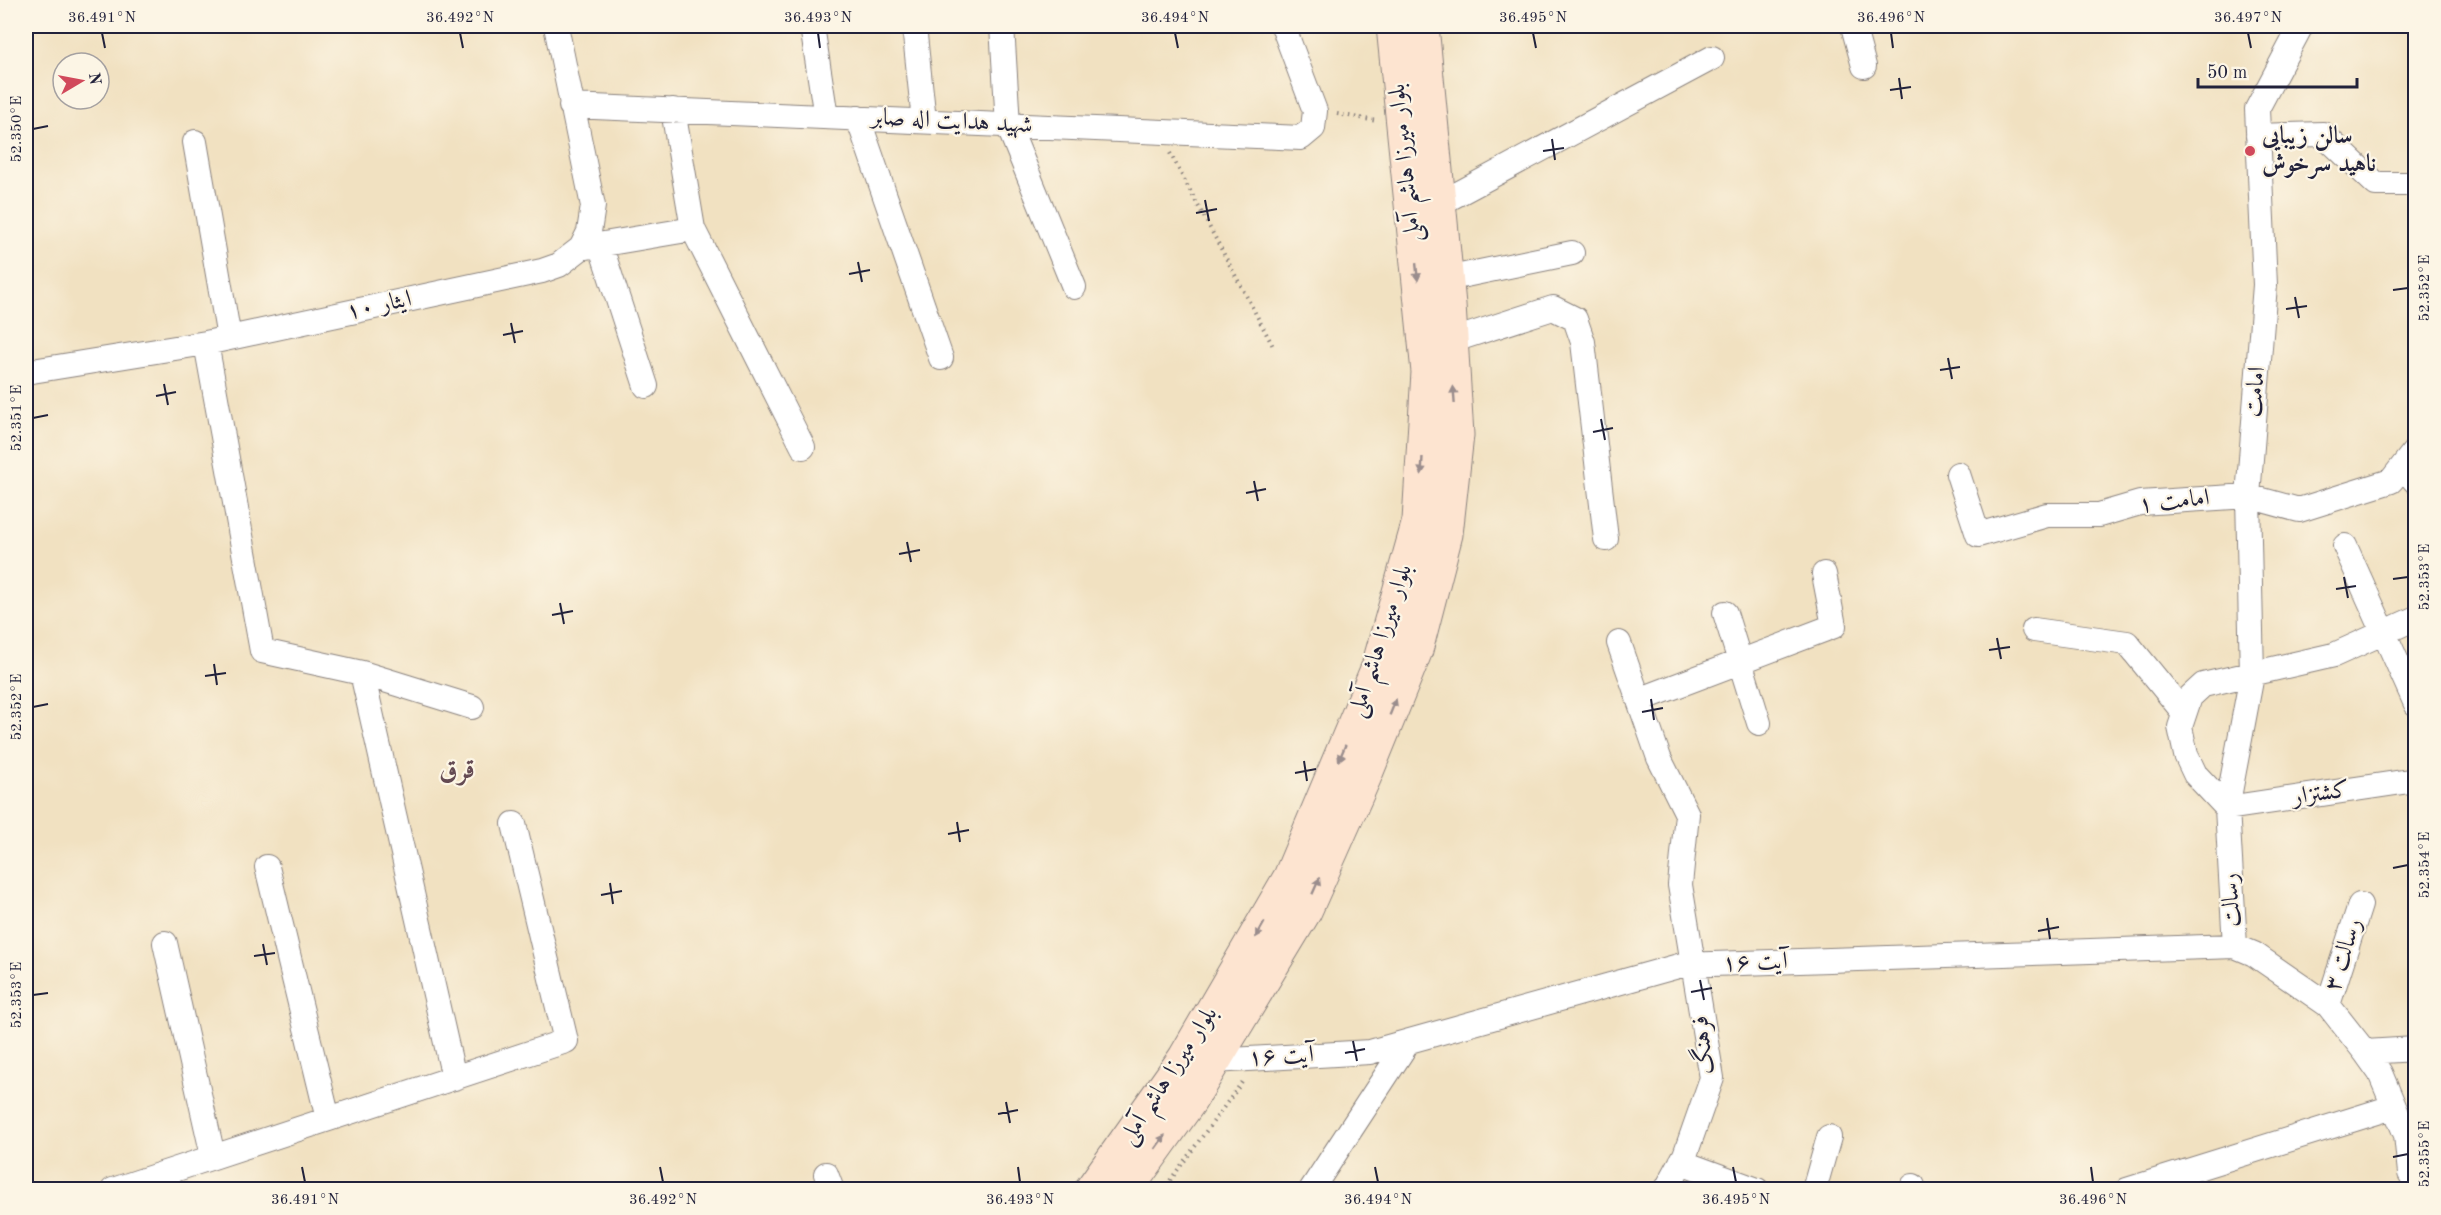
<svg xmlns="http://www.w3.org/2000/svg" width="2441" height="1215" viewBox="0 0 2441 1215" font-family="'Old Standard TT',Amiri,serif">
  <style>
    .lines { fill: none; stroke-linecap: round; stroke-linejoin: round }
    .minor-casing { stroke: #8a827e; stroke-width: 26 }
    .secondary-casing { stroke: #8a827e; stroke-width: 35 }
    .path { stroke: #8a827e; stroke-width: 4; stroke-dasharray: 1.5 4.5; stroke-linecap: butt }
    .minor { stroke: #fff; stroke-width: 24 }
    .secondary { stroke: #fde4d0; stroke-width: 33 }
    .oneway { fill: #9a8d8d }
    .ticks { fill: none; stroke: #22223b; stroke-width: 2 }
    .poi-dot { fill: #d1495b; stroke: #fcf5e5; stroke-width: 2 }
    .labels { text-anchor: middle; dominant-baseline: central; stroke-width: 4.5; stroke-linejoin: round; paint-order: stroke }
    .street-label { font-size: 24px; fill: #22223b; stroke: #fcf5e5 }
    .poi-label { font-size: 24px; font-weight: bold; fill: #22223b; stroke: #fcf5e5; text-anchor: start }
    .quarter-label { font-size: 27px; font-weight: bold; fill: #644a53; stroke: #fcf5e5 }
    .neatline { fill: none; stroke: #22223b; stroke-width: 2 }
    .ticks-label { font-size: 15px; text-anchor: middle; fill: #22223b }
  </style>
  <rect width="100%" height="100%" fill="#fcf5e5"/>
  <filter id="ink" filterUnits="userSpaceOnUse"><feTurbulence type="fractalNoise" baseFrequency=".0167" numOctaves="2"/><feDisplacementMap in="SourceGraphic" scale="12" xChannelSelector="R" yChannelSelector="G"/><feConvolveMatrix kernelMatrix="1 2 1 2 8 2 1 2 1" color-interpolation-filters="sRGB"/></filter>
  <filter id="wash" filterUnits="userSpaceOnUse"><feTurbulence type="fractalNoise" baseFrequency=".008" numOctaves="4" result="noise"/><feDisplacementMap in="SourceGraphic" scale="24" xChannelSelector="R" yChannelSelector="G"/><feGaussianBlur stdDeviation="1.35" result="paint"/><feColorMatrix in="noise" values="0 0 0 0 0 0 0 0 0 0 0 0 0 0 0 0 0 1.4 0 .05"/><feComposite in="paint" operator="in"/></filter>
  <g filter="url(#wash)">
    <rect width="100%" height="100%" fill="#f1e1c1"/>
  </g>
  <g filter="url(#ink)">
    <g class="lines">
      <g class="minor-casing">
        <path id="minor" d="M812,26L826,117
          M914,26L924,121
          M1002,26L1008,125L1074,287
          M1853,26L1864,66
          M2301,26L2257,109L2265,285L2248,496L2252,675L2227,808L2416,780
          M571,106L1301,138L1313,128L1315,111L1283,26
          M673,110L693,229L803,447
          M858,118L941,358
          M2258,136L2323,134L2376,184H2416
          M195,142L229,338
          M1439,204L1712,58
          M600,244L646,386
          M586,247L693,229
          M1446,279L1572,253
          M1451,341L1553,308L1575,319L1583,342L1606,539
          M206,343L262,651L362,673L454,1078
          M26,372L206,343L542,271L559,265L581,248L589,232L593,206L556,26
          M1958,474L1978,535L2047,515H2099L2140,503L2248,496L2299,510L2391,481L2416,449
          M2414,480L2416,482
          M2345,546L2416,704
          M1725,613L1759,723
          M2416,618L2334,655L2203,685L2190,697L2180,727L2186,755L2195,774L2227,808L2235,946L2254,954L2328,1005L2365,1052L2380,1073L2406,1135L2410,1173L2416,1183
          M2034,630L2127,643L2184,713
          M1619,643L1659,758L1687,814L1680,885L1712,1078L1685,1155L1666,1190
          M362,673L472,707
          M1639,700L1834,626L1824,574
          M267,867L328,1119
          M165,943L213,1156
          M2328,1005L2360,905
          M2365,1052L2416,1049
          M1214,1061L1370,1052L1682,965L2235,946
          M1681,1162L1757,1190
          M826,1174L832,1190
          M113,1190L566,1041L514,824
          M1311,1190L1408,1042
          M1814,1190L1829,1137
          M1911,1190L1913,1186
          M2127,1190L2393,1107"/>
      </g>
      <g class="secondary-casing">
        <path id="secondary" d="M1091,1190L1184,1059L1290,877L1378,667L1419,521L1428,372L1393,26
          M1126,1190L1190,1101L1305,911L1365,776L1416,650L1446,534L1457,435L1449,305L1422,26"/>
      </g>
      <path class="path" d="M1337,114L1377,121
        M1170,153L1274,348
        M1163,1190L1243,1081"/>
      <use href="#minor" class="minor"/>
      <use href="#secondary" class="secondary"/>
    </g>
    <defs><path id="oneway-solid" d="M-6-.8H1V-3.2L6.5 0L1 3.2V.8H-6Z" transform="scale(1.5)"/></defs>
    <g class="oneway">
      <use href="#oneway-solid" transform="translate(1417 272) rotate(84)"/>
      <use href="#oneway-solid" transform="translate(1454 395) rotate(-94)"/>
      <use href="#oneway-solid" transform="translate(1422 466) rotate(93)"/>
      <use href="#oneway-solid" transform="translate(1393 707) rotate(-68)"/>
      <use href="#oneway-solid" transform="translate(1342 753) rotate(113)"/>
      <use href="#oneway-solid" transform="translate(1316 886) rotate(-66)"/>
      <use href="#oneway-solid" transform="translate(1260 930) rotate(120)"/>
      <use href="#oneway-solid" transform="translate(1160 1142) rotate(-54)"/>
    </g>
  </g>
  <path class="ticks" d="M102,33L105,48M460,33L463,48M818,33L820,48M1175,33L1178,48M1533,33L1536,48M1891,33L1893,48M2248,33L2251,48M1899,78L1902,99M1890,90L1911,87M33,129L48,126M1552,139L1555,160M1543,151L1564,148M1205,200L1209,221M1196,213L1217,209M858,262L862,282M849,274L870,270M2393,290L2408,288M2295,297L2299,318M2286,309L2307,306M511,323L515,343M503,335L523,331M1948,358L1952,379M1940,370L1960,367M164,384L168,405M156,396L176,392M33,418L48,415M1601,419L1605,440M1593,432L1613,428M1254,481L1258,501M1246,493L1266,489M907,542L911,562M899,554L920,550M2344,577L2348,598M2393,579L2408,577M2336,589L2356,586M560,603L564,624M552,615L573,611M1997,638L2001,659M1989,650L2010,647M214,664L217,685M205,676L226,673M1651,699L1654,720M33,707L48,704M1642,712L1663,708M1304,761L1307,781M1295,773L1316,769M957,822L960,842M948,834L969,830M2393,868L2408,865M610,883L613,904M601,895L622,891M2047,918L2050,939M2038,931L2059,927M263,944L267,965M254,956L275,953M1700,980L1704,1000M1691,992L1712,988M33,995L48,993M1353,1041L1357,1061M1345,1053L1365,1049M1006,1102L1010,1123M998,1114L1018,1110M2393,1157L2408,1154M302,1167L305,1182M660,1167L663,1182M1018,1167L1020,1182M1375,1167L1378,1182M1733,1167L1736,1182M2091,1167L2093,1182"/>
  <circle class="poi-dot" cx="2250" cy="151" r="6"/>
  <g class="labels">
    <g class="street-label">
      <text transform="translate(952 122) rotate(3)">شهید هدایت اله صابر</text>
      <text transform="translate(1406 163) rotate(-96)">بلوار میرزا هاشم آملی</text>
      <text transform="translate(379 306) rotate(-12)">ایثار ۱۰</text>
      <text transform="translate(2256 392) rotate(-85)">امامت</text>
      <text transform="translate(2174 502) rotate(-6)">امامت ۱</text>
      <text transform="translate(1381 641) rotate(-72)">بلوار میرزا هاشم آملی</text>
      <text transform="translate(2321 794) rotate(-8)">کشتزار</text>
      <text transform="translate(2232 900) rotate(-93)">رسالت</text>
      <text transform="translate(2344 955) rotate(-72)">رسالت ۳</text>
      <text transform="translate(1755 963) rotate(-2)">آیت ۱۶</text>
      <text transform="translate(1704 1045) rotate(-96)">فرهنگ</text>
      <text transform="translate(1281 1057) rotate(-3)">آیت ۱۶</text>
      <text transform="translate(1169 1076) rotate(-57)">بلوار میرزا هاشم آملی</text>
    </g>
    <g class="poi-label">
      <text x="2262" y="137">سالن زیبایی<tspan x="2262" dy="28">ناهید سرخوش</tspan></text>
    </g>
    <g class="quarter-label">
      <text x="457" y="770">قرق</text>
    </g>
  </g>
  <rect width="2441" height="1215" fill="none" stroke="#fcf5e5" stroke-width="66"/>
  <g transform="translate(81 81) rotate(80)"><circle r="28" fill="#fcf5e5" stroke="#a5a1a1" stroke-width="1.5"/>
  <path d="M0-4.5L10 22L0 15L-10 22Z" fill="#d1495b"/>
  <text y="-9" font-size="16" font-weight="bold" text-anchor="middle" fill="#22223b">N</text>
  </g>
  <path d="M2198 78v9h159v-9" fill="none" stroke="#22223b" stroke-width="3"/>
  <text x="2207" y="78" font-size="18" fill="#22223b" stroke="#fcf5e5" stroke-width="4.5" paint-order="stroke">50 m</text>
  <rect x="33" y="33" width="2375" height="1149" class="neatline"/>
  <g class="ticks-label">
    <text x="102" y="22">36.491°N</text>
    <text x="460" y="22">36.492°N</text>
    <text x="818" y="22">36.493°N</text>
    <text x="1175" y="22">36.494°N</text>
    <text x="1533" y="22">36.495°N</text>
    <text x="1891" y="22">36.496°N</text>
    <text x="2248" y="22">36.497°N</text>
    <text transform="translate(16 129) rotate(-90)" y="5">52.350°E</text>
    <text transform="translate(2424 288) rotate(-90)" y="5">52.352°E</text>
    <text transform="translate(16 418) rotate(-90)" y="5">52.351°E</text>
    <text transform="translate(2424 577) rotate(-90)" y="5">52.353°E</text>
    <text transform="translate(16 707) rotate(-90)" y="5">52.352°E</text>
    <text transform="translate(2424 865) rotate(-90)" y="5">52.354°E</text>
    <text transform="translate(16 995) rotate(-90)" y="5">52.353°E</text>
    <text transform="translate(2424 1154) rotate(-90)" y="5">52.355°E</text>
    <text x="305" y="1204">36.491°N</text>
    <text x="663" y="1204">36.492°N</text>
    <text x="1020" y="1204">36.493°N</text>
    <text x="1378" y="1204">36.494°N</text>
    <text x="1736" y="1204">36.495°N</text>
    <text x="2093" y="1204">36.496°N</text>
  </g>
</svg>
